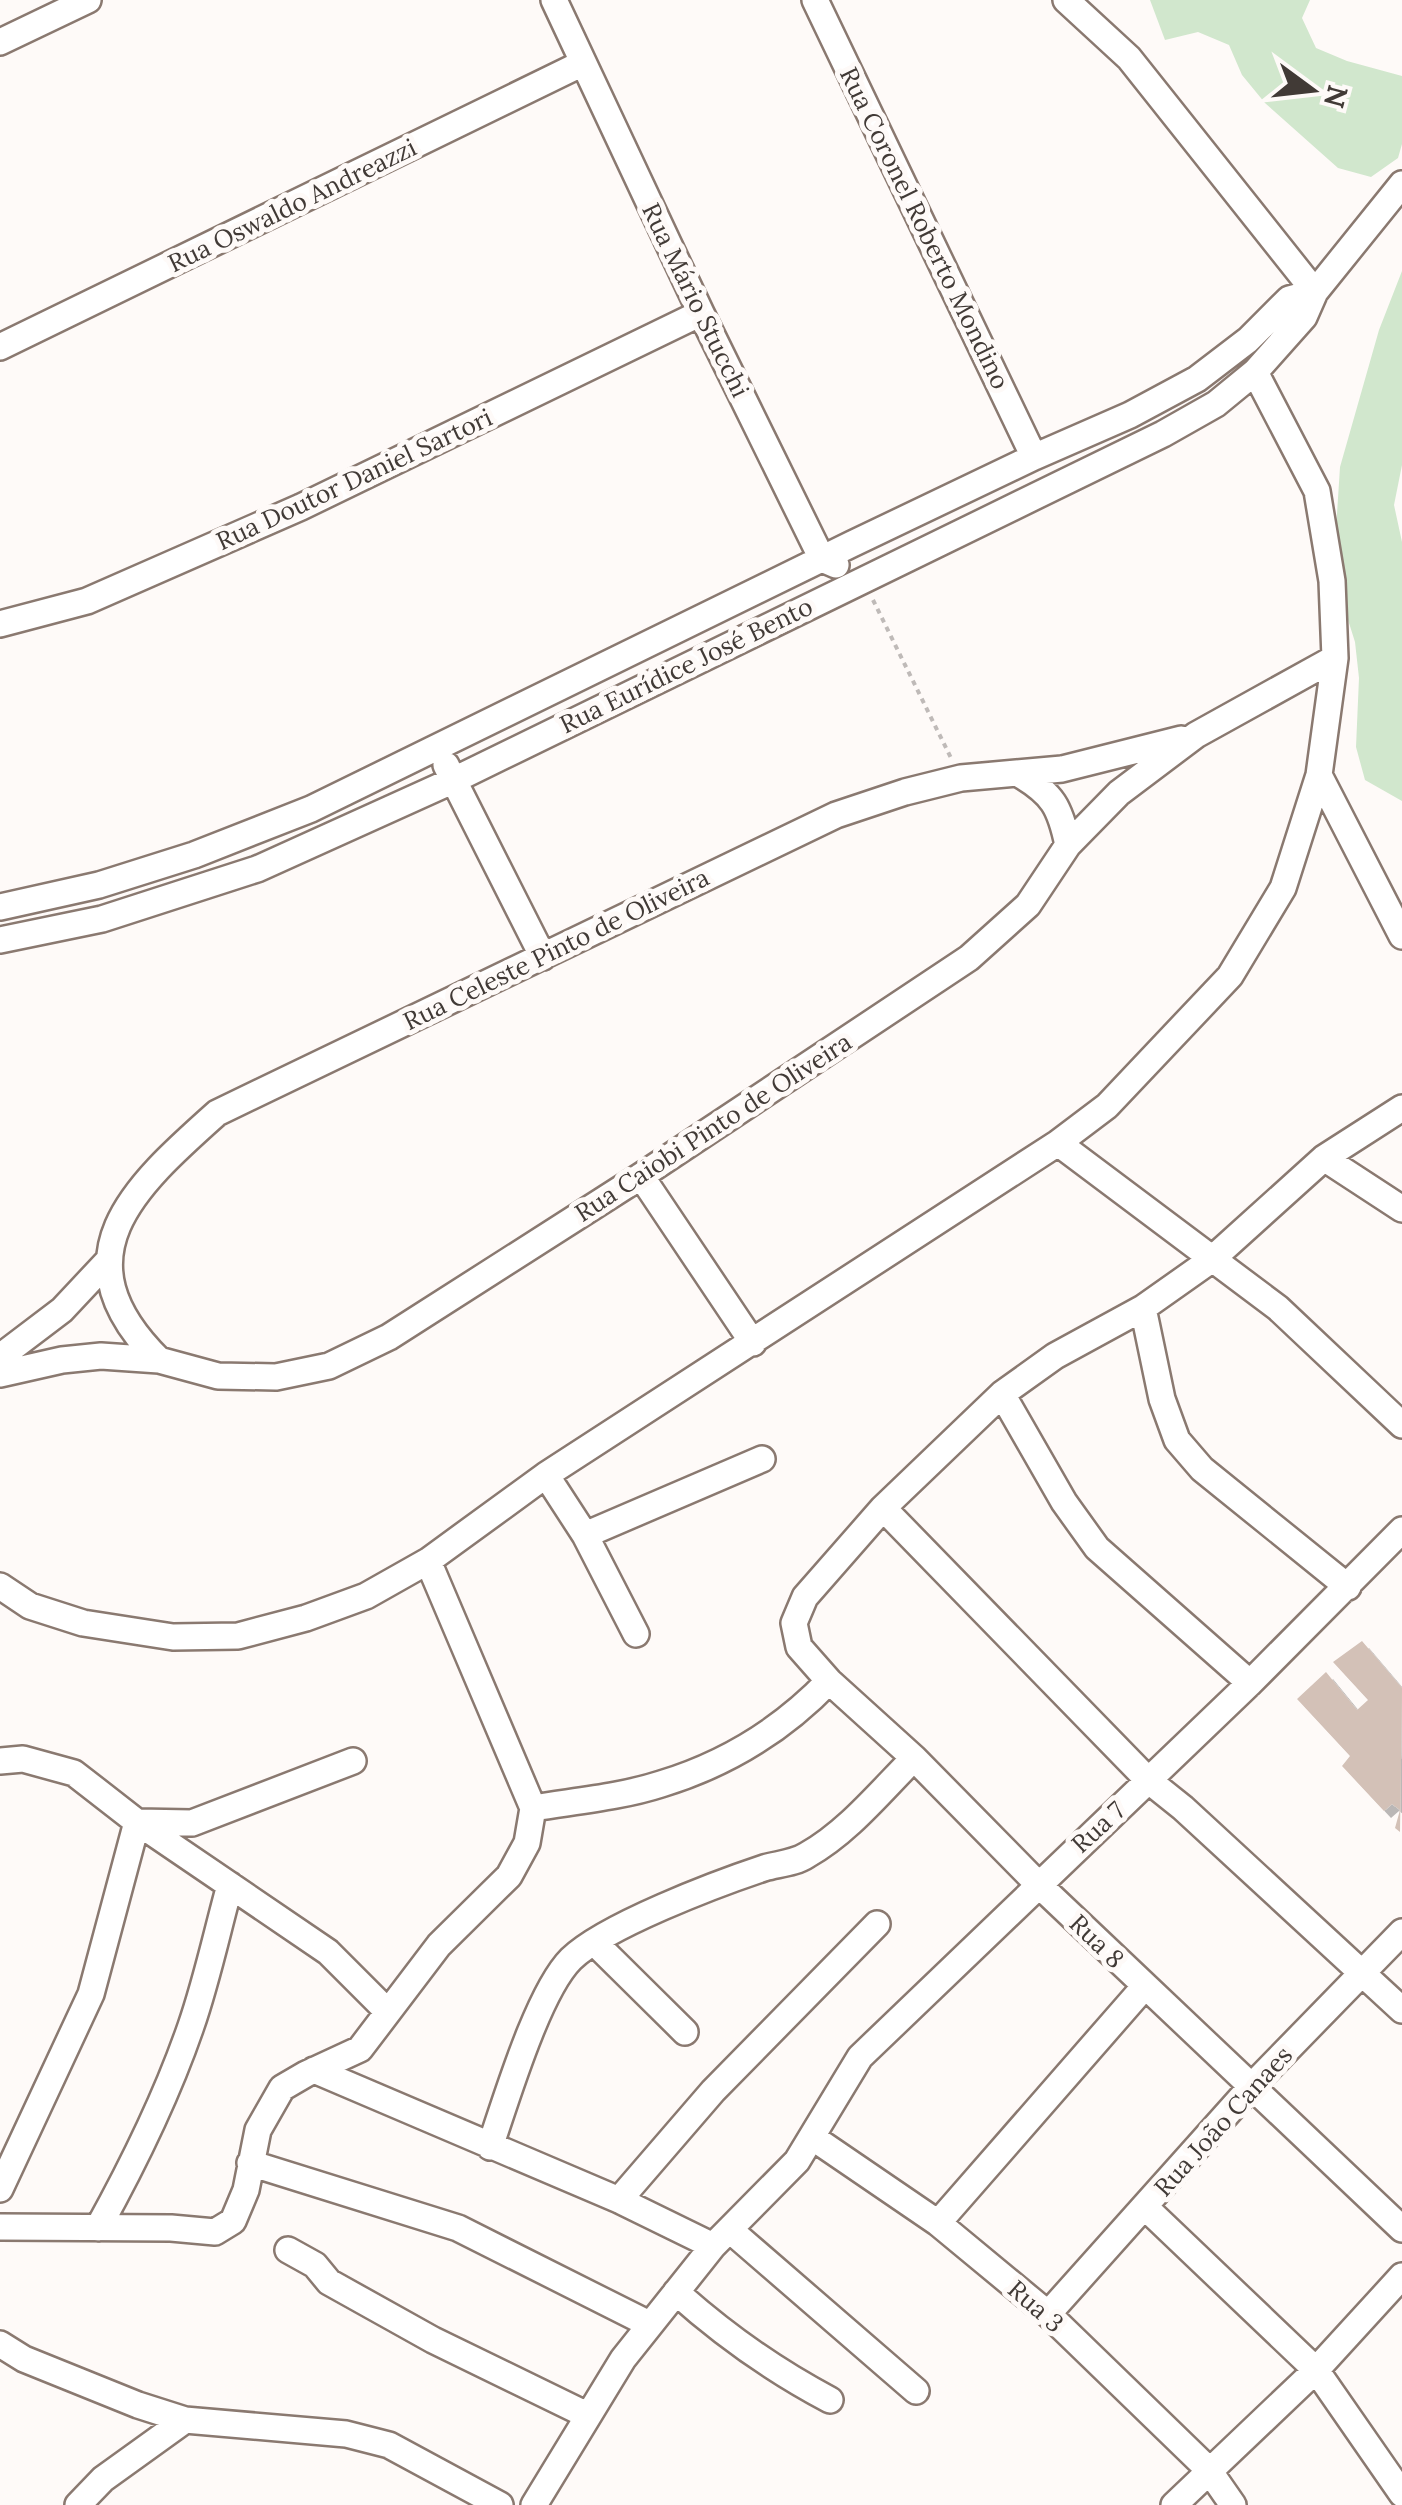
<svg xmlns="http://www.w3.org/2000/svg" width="1402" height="2505" viewBox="0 0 1402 2505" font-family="Lora,serif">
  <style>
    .green { fill: #d1e7cd }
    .building { fill: #d3c1b7; filter: url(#shadow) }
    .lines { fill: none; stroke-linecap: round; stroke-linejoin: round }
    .minor-casing { stroke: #8a7970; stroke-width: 30 }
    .path { stroke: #bfbab8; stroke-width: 4; stroke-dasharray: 5 5; stroke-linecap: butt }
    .minor { stroke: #fff; stroke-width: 25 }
    .labels { text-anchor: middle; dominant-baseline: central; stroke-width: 10; stroke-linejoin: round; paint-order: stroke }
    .street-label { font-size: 25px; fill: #413a36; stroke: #fefaf8 }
  </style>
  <defs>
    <filter id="shadow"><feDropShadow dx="7" dy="7" stdDeviation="0" flood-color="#0004"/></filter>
  </defs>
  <rect width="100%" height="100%" fill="#fefaf8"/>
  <path class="green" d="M1150,0H1310L1302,18L1316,48L1347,61L1402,76V144L1398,158L1371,177L1338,168L1265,103L1242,75L1229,45L1198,32L1165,40Z
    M1402,271V465L1394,505L1402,542V801L1365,780L1356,747L1359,678L1355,642L1337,585L1335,545L1340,467L1379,330Z"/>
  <path class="building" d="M1362,1641L1402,1688L1400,1832L1395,1828L1400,1810L1392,1804L1384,1811L1342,1766L1350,1756L1297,1699L1326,1672L1357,1710L1368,1700L1333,1662Z"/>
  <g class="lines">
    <g class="minor-casing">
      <path id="minor" d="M554,0L701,313L822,559L836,565
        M815,0L1034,457
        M1066,0L1129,58L1315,292
        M0,42L88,0
        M0,347L583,63
        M0,624L87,601L301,507L701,313
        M446,765L543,957
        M1019,774C1053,794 1060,807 1068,845
        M1319,775L1402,936
        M0,907L99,885L194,855L311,809L852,544L1034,457L1130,415L1197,379L1248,340L1289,299L1315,292
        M0,940L102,919L257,869L454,780L1163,434L1216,404L1255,372L1304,317L1315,292L1402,184
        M1402,1108L1324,1158L1211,1260L1143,1308L1055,1356L1002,1394L883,1508L805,1597L794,1623L799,1647L829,1681L914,1758L1038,1884L1402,2229
        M1058,1143L1278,1308L1402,1425
        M1324,1158L1402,1209
        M641,1176L753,1343
        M1143,1308L1162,1399L1177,1440L1202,1469L1348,1587
        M0,1357L62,1310L107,1262
        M159,1360C55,1257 134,1187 217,1113L836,815L905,792L961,778L1062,769L1181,739
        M0,1374L62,1360L101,1356L159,1360L218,1376L276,1377L329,1366L389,1337L641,1176L969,958L1028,905L1068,845L1119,793L1196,735L1335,658
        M1002,1394L1064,1502L1097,1548L1250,1683
        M546,1475L585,1535L636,1634
        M883,1508L1148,1780L1183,1808L1402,2010
        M585,1535L762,1459
        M0,1586L30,1606L83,1623L173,1637L238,1636L306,1618L366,1596L428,1561L546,1475L1058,1143L1107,1106L1230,976L1283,888L1319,775L1335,658L1332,581L1317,491L1255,372
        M0,1761L23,1759L74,1773L137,1822L328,1952L387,2011
        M533,1808C575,1801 621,1797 661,1784C727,1764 782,1730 829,1681
        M594,1942L685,2032
        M314,2070L619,2200L713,2246
        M812,2137L938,2223L1048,2314L1208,2469L1233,2505
        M490,2147C506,2100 538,1992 571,1959C605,1926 716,1884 764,1868C778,1864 795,1863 807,1855C848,1832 881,1791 914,1758
        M250,2163L458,2228L649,2324
        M0,2189L91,1994L137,1822L192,1823L353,1761
        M619,2200L713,2091L877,1924
        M1145,2207L1316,2370L1402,2494
        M938,2223L1145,1986
        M0,2227L171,2228L215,2232L233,2221L246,2190L258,2130L282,2088L306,2074L360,2049L439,1945L509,1876L527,1843L533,1808L428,1561
        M98,2228C134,2163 167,2096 191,2026C207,1980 217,1932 230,1885
        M730,2230L916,2391
        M288,2250L315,2265L329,2282L433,2340L587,2415
        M676,2292C724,2335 773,2370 830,2400
        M1048,2314L1251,2087L1402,1932
        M0,2344L24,2359L138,2405L185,2420L346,2434L389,2445L500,2505
        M78,2505L103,2479L185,2420
        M534,2505L623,2359L713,2246L797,2161L860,2057L1250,1683L1402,1530
        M1174,2505L1316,2370L1402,2276"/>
    </g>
    <path class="path" d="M873,600L951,758"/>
    <use href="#minor" class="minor"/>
  </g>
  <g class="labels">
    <g class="street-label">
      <text transform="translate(292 205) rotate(-26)">Rua Oswaldo Andreazzi</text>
      <text transform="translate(925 228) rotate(64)">Rua Coronel Roberto Mondino</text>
      <text transform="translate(696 300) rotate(64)">Rua Mário Stucchi</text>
      <text transform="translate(354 479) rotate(-25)">Rua Doutor Daniel Sartori</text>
      <text transform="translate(686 665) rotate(-26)">Rua Eurídice José Bento</text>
      <text transform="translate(556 949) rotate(-26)">Rua Celeste Pinto de Oliveira</text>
      <text transform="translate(713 1127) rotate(-33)">Rua Caiobi Pinto de Oliveira</text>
      <text transform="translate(1098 1827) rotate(-43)">Rua 7</text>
      <text transform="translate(1097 1941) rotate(44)">Rua 8</text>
      <text transform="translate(1223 2121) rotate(-48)">Rua João Canaes</text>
      <text transform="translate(1036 2306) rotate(41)">Rua 3</text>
    </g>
  </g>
  <g transform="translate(1312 90) rotate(105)" stroke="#fefaf8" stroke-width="8" paint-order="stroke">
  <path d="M0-8L18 38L0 25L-18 38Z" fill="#413a36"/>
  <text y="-15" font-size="28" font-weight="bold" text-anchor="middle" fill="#413a36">N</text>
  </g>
</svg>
